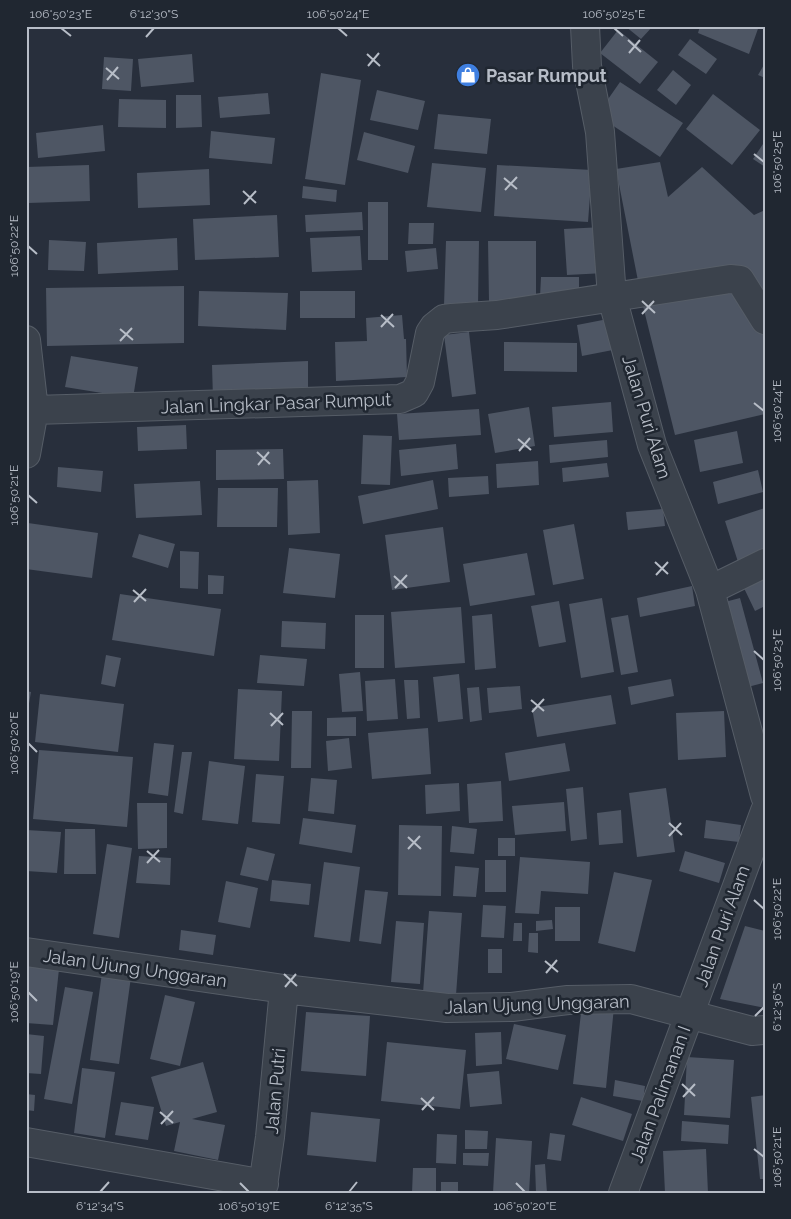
<svg xmlns="http://www.w3.org/2000/svg" width="791" height="1219" viewBox="0 0 791 1219" font-family="Raleway,sans-serif">
  <style>
    .building { fill: #4e5664 }
    .lines { fill: none; stroke-linecap: round; stroke-linejoin: round }
    .minor-casing { stroke: #565d67; stroke-width: 30 }
    .minor { stroke: #3b424c; stroke-width: 28 }
    .ticks { fill: none; stroke: #b7bdc7; stroke-width: 2 }
    .labels { text-anchor: middle; dominant-baseline: central; stroke-width: 5; stroke-linejoin: round; paint-order: stroke }
    .poi-label { font-size: 18px; font-weight: bold; fill: #b7bdc7; stroke: #202731; text-anchor: start }
    .street-label { font-size: 18px; fill: #b7bdc7; stroke: #202731 }
    .neatline { fill: none; stroke: #b7bdc7; stroke-width: 2 }
    .ticks-label { font-size: 12px; text-anchor: middle; fill: #b7bdc7 }
  </style>
  <rect width="100%" height="100%" fill="#282f3c"/>
  <path class="building" d="M625,26H653L641,39Z
    M700,26H759L749,54L698,33Z
    M618,30L658,62L640,84L600,53Z
    M690,39L717,59L706,74L678,55Z
    M192,54L194,82L141,87L138,59Z
    M104,57L133,59L131,91L102,89Z
    M765,63V78L758,75Z
    M673,70L691,85L676,105L657,90Z
    M321,73L361,80L345,185L305,179Z
    M620,82L683,123L660,157L597,115Z
    M377,90L425,101L418,130L370,120Z
    M268,93L270,114L220,118L218,97Z
    M713,94L760,130L732,165L686,129Z
    M176,95H201L202,127L176,128Z
    M119,99L166,100V128L118,127Z
    M438,114L491,119L487,154L434,149Z
    M103,125L105,151L38,158L36,133Z
    M211,131L275,138L272,164L209,158Z
    M364,132L415,146L408,173L357,160Z
    M765,141V167L753,159Z
    M660,162L668,197L702,167L754,215L765,210V292L756,294L741,273L640,291L616,169Z
    M432,163L486,168L481,212L427,207Z
    M89,165L90,201L28,203L26,167Z
    M497,165L592,170L588,222L494,216Z
    M209,169L210,205L138,208L137,173Z
    M303,186L337,190L336,202L302,198Z
    M368,202H388V260H368Z
    M362,212L363,230L306,232L305,215Z
    M277,215L279,257L195,260L193,219Z
    M409,223H434L433,244H408Z
    M603,227L605,273L567,275L564,229Z
    M360,236L362,270L312,272L310,238Z
    M177,238L178,270L98,274L97,243Z
    M49,240L86,242L84,271L48,270Z
    M446,241H479L478,306H444Z
    M488,241H536V301H489Z
    M436,248L438,269L407,272L405,251Z
    M541,277H579V298L540,297Z
    M739,283L765,332V414L675,435L641,298Z
    M184,286V343L47,346L46,288Z
    M199,291L288,293L286,330L198,326Z
    M300,291H355V318H300Z
    M402,315L404,339H406L407,377L336,381L335,342L367,341L366,318Z
    M613,318L618,349L582,356L577,325Z
    M469,332L476,394L452,397L444,335Z
    M504,342L577,343V372L504,371Z
    M71,356L138,367L133,398L65,387Z
    M308,361V395L213,399L212,365Z
    M611,402L613,432L554,437L552,407Z
    M529,407L535,446L495,453L488,414Z
    M479,409L481,435L399,440L397,414Z
    M186,425L187,449L138,451L137,427Z
    M737,431L743,463L700,472L694,440Z
    M363,435L392,436L390,485L361,484Z
    M607,440L608,457L550,463L549,445Z
    M456,444L458,469L401,476L399,450Z
    M283,449L284,479L216,480V450Z
    M538,461L539,485L497,488L496,464Z
    M607,463L609,477L563,482L562,468Z
    M58,467L103,471L101,492L57,487Z
    M758,470L763,492L718,504L713,482Z
    M488,476L489,494L449,497L448,478Z
    M318,480L320,533L288,535L287,481Z
    M433,480L438,509L363,524L358,496Z
    M200,481L202,515L136,518L134,484Z
    M218,488H278L277,527H217Z
    M765,508V553L738,562L725,521Z
    M663,509L665,526L628,530L626,512Z
    M28,523L98,533L92,578L26,569Z
    M574,524L584,579L553,585L543,530Z
    M443,527L450,582L392,590L385,535Z
    M139,534L175,544L168,568L132,557Z
    M289,548L340,554L335,598L283,593Z
    M180,551L199,552L198,589L180,588Z
    M527,553L535,595L470,606L463,564Z
    M765,574V606L755,611L742,584Z
    M208,575L224,576L223,594H208Z
    M692,586L695,606L640,617L637,598Z
    M120,594L221,609L214,656L112,640Z
    M602,598L614,672L581,678L569,604Z
    M740,598L763,683L744,688L721,603Z
    M559,601L566,642L539,647L531,606Z
    M461,607L465,663L395,668L391,612Z
    M492,614L496,668L475,670L472,616Z
    M355,615H384V668H355Z
    M628,615L638,672L621,675L611,618Z
    M282,621L326,623L325,649L281,647Z
    M106,655L121,658L115,687L101,684Z
    M260,655L307,659L304,686L257,683Z
    M360,672L363,711L342,712L339,674Z
    M459,674L463,719L438,722L433,677Z
    M395,679L398,719L367,721L365,681Z
    M671,679L674,696L631,705L628,687Z
    M404,680H418L420,718L407,719Z
    M520,686L522,709L489,713L487,688Z
    M479,687L482,720L470,722L467,688Z
    M238,689L282,691L279,761L234,759Z
    M26,691L31,692L27,715H26Z
    M40,694L124,704L118,752L35,742Z
    M611,695L616,724L537,737L532,708Z
    M292,711H312L311,768H291Z
    M724,711L726,757L678,760L676,713Z
    M356,717V736H327V718Z
    M428,728L431,774L372,779L368,733Z
    M349,738L352,768L328,771L326,741Z
    M154,743L174,745L168,796L148,793Z
    M565,743L570,771L509,781L505,753Z
    M39,750L133,757L127,827L33,819Z
    M182,752H192L183,814L174,812Z
    M209,761L245,766L238,824L202,820Z
    M256,774L284,776L280,824L252,822Z
    M311,778L337,780L334,814L308,811Z
    M501,781L503,821L469,823L467,784Z
    M459,783L460,811L426,814L425,785Z
    M583,787L587,839L571,841L566,789Z
    M666,788L675,852L637,857L629,793Z
    M564,802L566,831L515,835L512,806Z
    M137,803H167V848L138,849Z
    M621,810L623,843L599,845L597,813Z
    M303,818L356,825L352,853L299,844Z
    M706,820L741,825L739,842L704,838Z
    M399,825L442,826L441,896L398,895Z
    M452,826L477,829L474,854L450,852Z
    M65,829H95L96,874H64Z
    M26,830L61,832L57,873L26,871Z
    M498,838H515V856H498Z
    M107,844L132,848L119,938L93,934Z
    M247,847L275,854L268,881L240,875Z
    M685,851L725,863L719,883L679,871Z
    M139,856L171,858L170,885L136,883Z
    M520,857L590,862L588,894L541,891L539,914L515,913Z
    M485,860H506V892H485Z
    M324,862L360,867L350,942L314,937Z
    M455,866L479,868L476,897L453,896Z
    M614,872L652,880L635,952L598,943Z
    M272,880L311,884L309,905L270,901Z
    M226,881L258,888L250,928L218,922Z
    M365,890L388,892L381,944L359,941Z
    M483,905L506,906L504,938L481,937Z
    M555,907H580V941H555Z
    M429,911L462,913L456,995L423,993Z
    M552,920L553,929L536,931V921Z
    M396,921L424,923L420,984L391,982Z
    M514,923H522V941H513Z
    M745,926L765,931V1008L720,999Z
    M181,930L216,935L213,955L179,950Z
    M529,933H538V953L528,952Z
    M488,949H502V973H488Z
    M28,965L59,969L53,1025L26,1023Z
    M102,973L131,977L119,1064L90,1060Z
    M65,987L93,992L72,1104L44,1099Z
    M165,995L195,1002L180,1066L150,1059Z
    M582,1004L614,1007L606,1088L573,1084Z
    M306,1012L370,1016L366,1076L301,1071Z
    M514,1024L566,1035L558,1070L506,1059Z
    M501,1032L502,1064L476,1066L475,1033Z
    M26,1034L44,1036L41,1074L26,1073Z
    M387,1042L466,1050L460,1109L381,1101Z
    M687,1057L734,1060L730,1118L684,1115Z
    M203,1062L217,1112L192,1119L225,1125L218,1160L174,1151L180,1122L166,1126L151,1077Z
    M82,1068L115,1072L105,1138L74,1133Z
    M499,1071L502,1104L470,1107L467,1074Z
    M615,1080L645,1086L643,1101L613,1096Z
    M26,1094L35,1095L34,1111L26,1110Z
    M765,1095V1179H760L751,1097Z
    M581,1097L632,1114L623,1141L572,1125Z
    M121,1102L154,1107L148,1140L115,1135Z
    M311,1112L380,1119L376,1162L307,1155Z
    M682,1121L729,1125L728,1144L681,1141Z
    M465,1130L488,1131L487,1149H465Z
    M550,1133L565,1135L561,1161L547,1159Z
    M437,1134L457,1135L456,1164L436,1163Z
    M496,1138L532,1141L529,1193H493Z
    M706,1149L708,1193H665L663,1151Z
    M463,1153H489L488,1166L463,1165Z
    M545,1164L547,1193H536L535,1165Z
    M413,1168H436V1193H412Z
    M441,1182H458V1193H441Z"/>
  <g class="lines">
    <g class="minor-casing">
      <path id="minor" d="M585,26L587,66L600,132L612,297L652,445L710,590L765,796
        M26,340L34,410L26,454
        M34,410L400,399L414,393L420,382L430,333L434,327L444,319L452,318L497,315L730,279L740,280L765,320
        M710,590L765,563
        M26,952L284,989L447,1008L512,1007L568,1000L631,999L752,1031L765,1030
        M26,1142L264,1184
        M262,1193L270,1137L284,989
        M623,1193L765,811"/>
    </g>
    <use href="#minor" class="minor"/>
  </g>
  <path class="ticks" d="M61,28L71,36M338,28L347,36M614,28L623,36M146,37L154,28M628,40L641,52M629,53L640,40M367,54L380,66M368,66L379,53M106,68L119,79M107,80L118,67M754,154L764,162M504,178L517,189M505,190L517,177M243,191L256,203M244,204L256,191M28,246L37,254M642,301L655,313M642,314L654,301M381,315L394,327M381,327L393,314M120,329L133,340M120,341L132,328M754,403L764,411M518,439L531,450M519,451L530,438M257,452L270,464M258,465L269,452M28,495L37,503M655,562L668,574M656,575L668,562M394,576L407,588M395,588L407,575M133,590L146,601M134,602L146,589M754,651L764,660M531,700L544,711M532,712L544,699M270,713L283,725M271,726L283,713M28,743L37,752M669,823L682,835M669,836L681,823M408,837L421,849M408,849L420,836M147,851L160,862M147,863L159,850M754,900L764,909M545,961L558,972M546,973L557,960M284,974L297,986M285,987L296,974M28,992L37,1001M755,1016L764,1007M682,1084L695,1096M683,1097L695,1084M421,1098L434,1110M422,1110L434,1097M160,1112L173,1123M161,1124L173,1111M754,1149L764,1157M240,1183L249,1192M516,1183L525,1192M100,1192L109,1182M349,1192L357,1182"/>
  <defs>
    <g id="shop-disc" transform="scale(1.25)"><circle r="9.5" fill="#3f7fe0" stroke="#202731"/><path d="M-5-2.5h2.3a2.7 3.5 0 0 1 5.4 0H5L5.5 6h-11ZM-1.5-2.5h3a1.5 2.3 0 0 0-3 0Z" fill="#fff"/></g>
  </defs>
  <g fill-rule="evenodd">
    <use href="#shop-disc" x="468" y="75"/>
  </g>
  <g class="labels">
    <g class="poi-label">
      <text x="486" y="75">Pasar Rumput</text>
    </g>
    <g class="street-label">
      <text transform="translate(276 403) rotate(-2)">Jalan Lingkar Pasar Rumput</text>
      <text transform="translate(647 417) rotate(73)">Jalan Puri Alam</text>
      <text transform="translate(722 926) rotate(-70)">Jalan Puri Alam</text>
      <text transform="translate(135 968) rotate(8)">Jalan Ujung Unggaran</text>
      <text transform="translate(537 1004) rotate(-2)">Jalan Ujung Unggaran</text>
      <text transform="translate(275 1091) rotate(-85)">Jalan Putri</text>
      <text transform="translate(660 1094) rotate(-70)">Jalan Palimanan I</text>
    </g>
  </g>
  <rect width="791" height="1219" fill="none" stroke="#202731" stroke-width="55"/>
  <rect x="28" y="28" width="736" height="1164" class="neatline"/>
  <g class="ticks-label">
    <text x="61" y="18">106°50'23"E</text>
    <text x="154" y="18">6°12'30"S</text>
    <text x="338" y="18">106°50'24"E</text>
    <text x="614" y="18">106°50'25"E</text>
    <text transform="translate(777 162) rotate(-90)" y="4">106°50'25"E</text>
    <text transform="translate(14 246) rotate(-90)" y="4">106°50'22"E</text>
    <text transform="translate(777 411) rotate(-90)" y="4">106°50'24"E</text>
    <text transform="translate(14 495) rotate(-90)" y="4">106°50'21"E</text>
    <text transform="translate(777 660) rotate(-90)" y="4">106°50'23"E</text>
    <text transform="translate(14 743) rotate(-90)" y="4">106°50'20"E</text>
    <text transform="translate(777 909) rotate(-90)" y="4">106°50'22"E</text>
    <text transform="translate(14 992) rotate(-90)" y="4">106°50'19"E</text>
    <text transform="translate(777 1007) rotate(-90)" y="4">6°12'36"S</text>
    <text transform="translate(777 1157) rotate(-90)" y="4">106°50'21"E</text>
    <text x="100" y="1210">6°12'34"S</text>
    <text x="249" y="1210">106°50'19"E</text>
    <text x="349" y="1210">6°12'35"S</text>
    <text x="525" y="1210">106°50'20"E</text>
  </g>
</svg>
